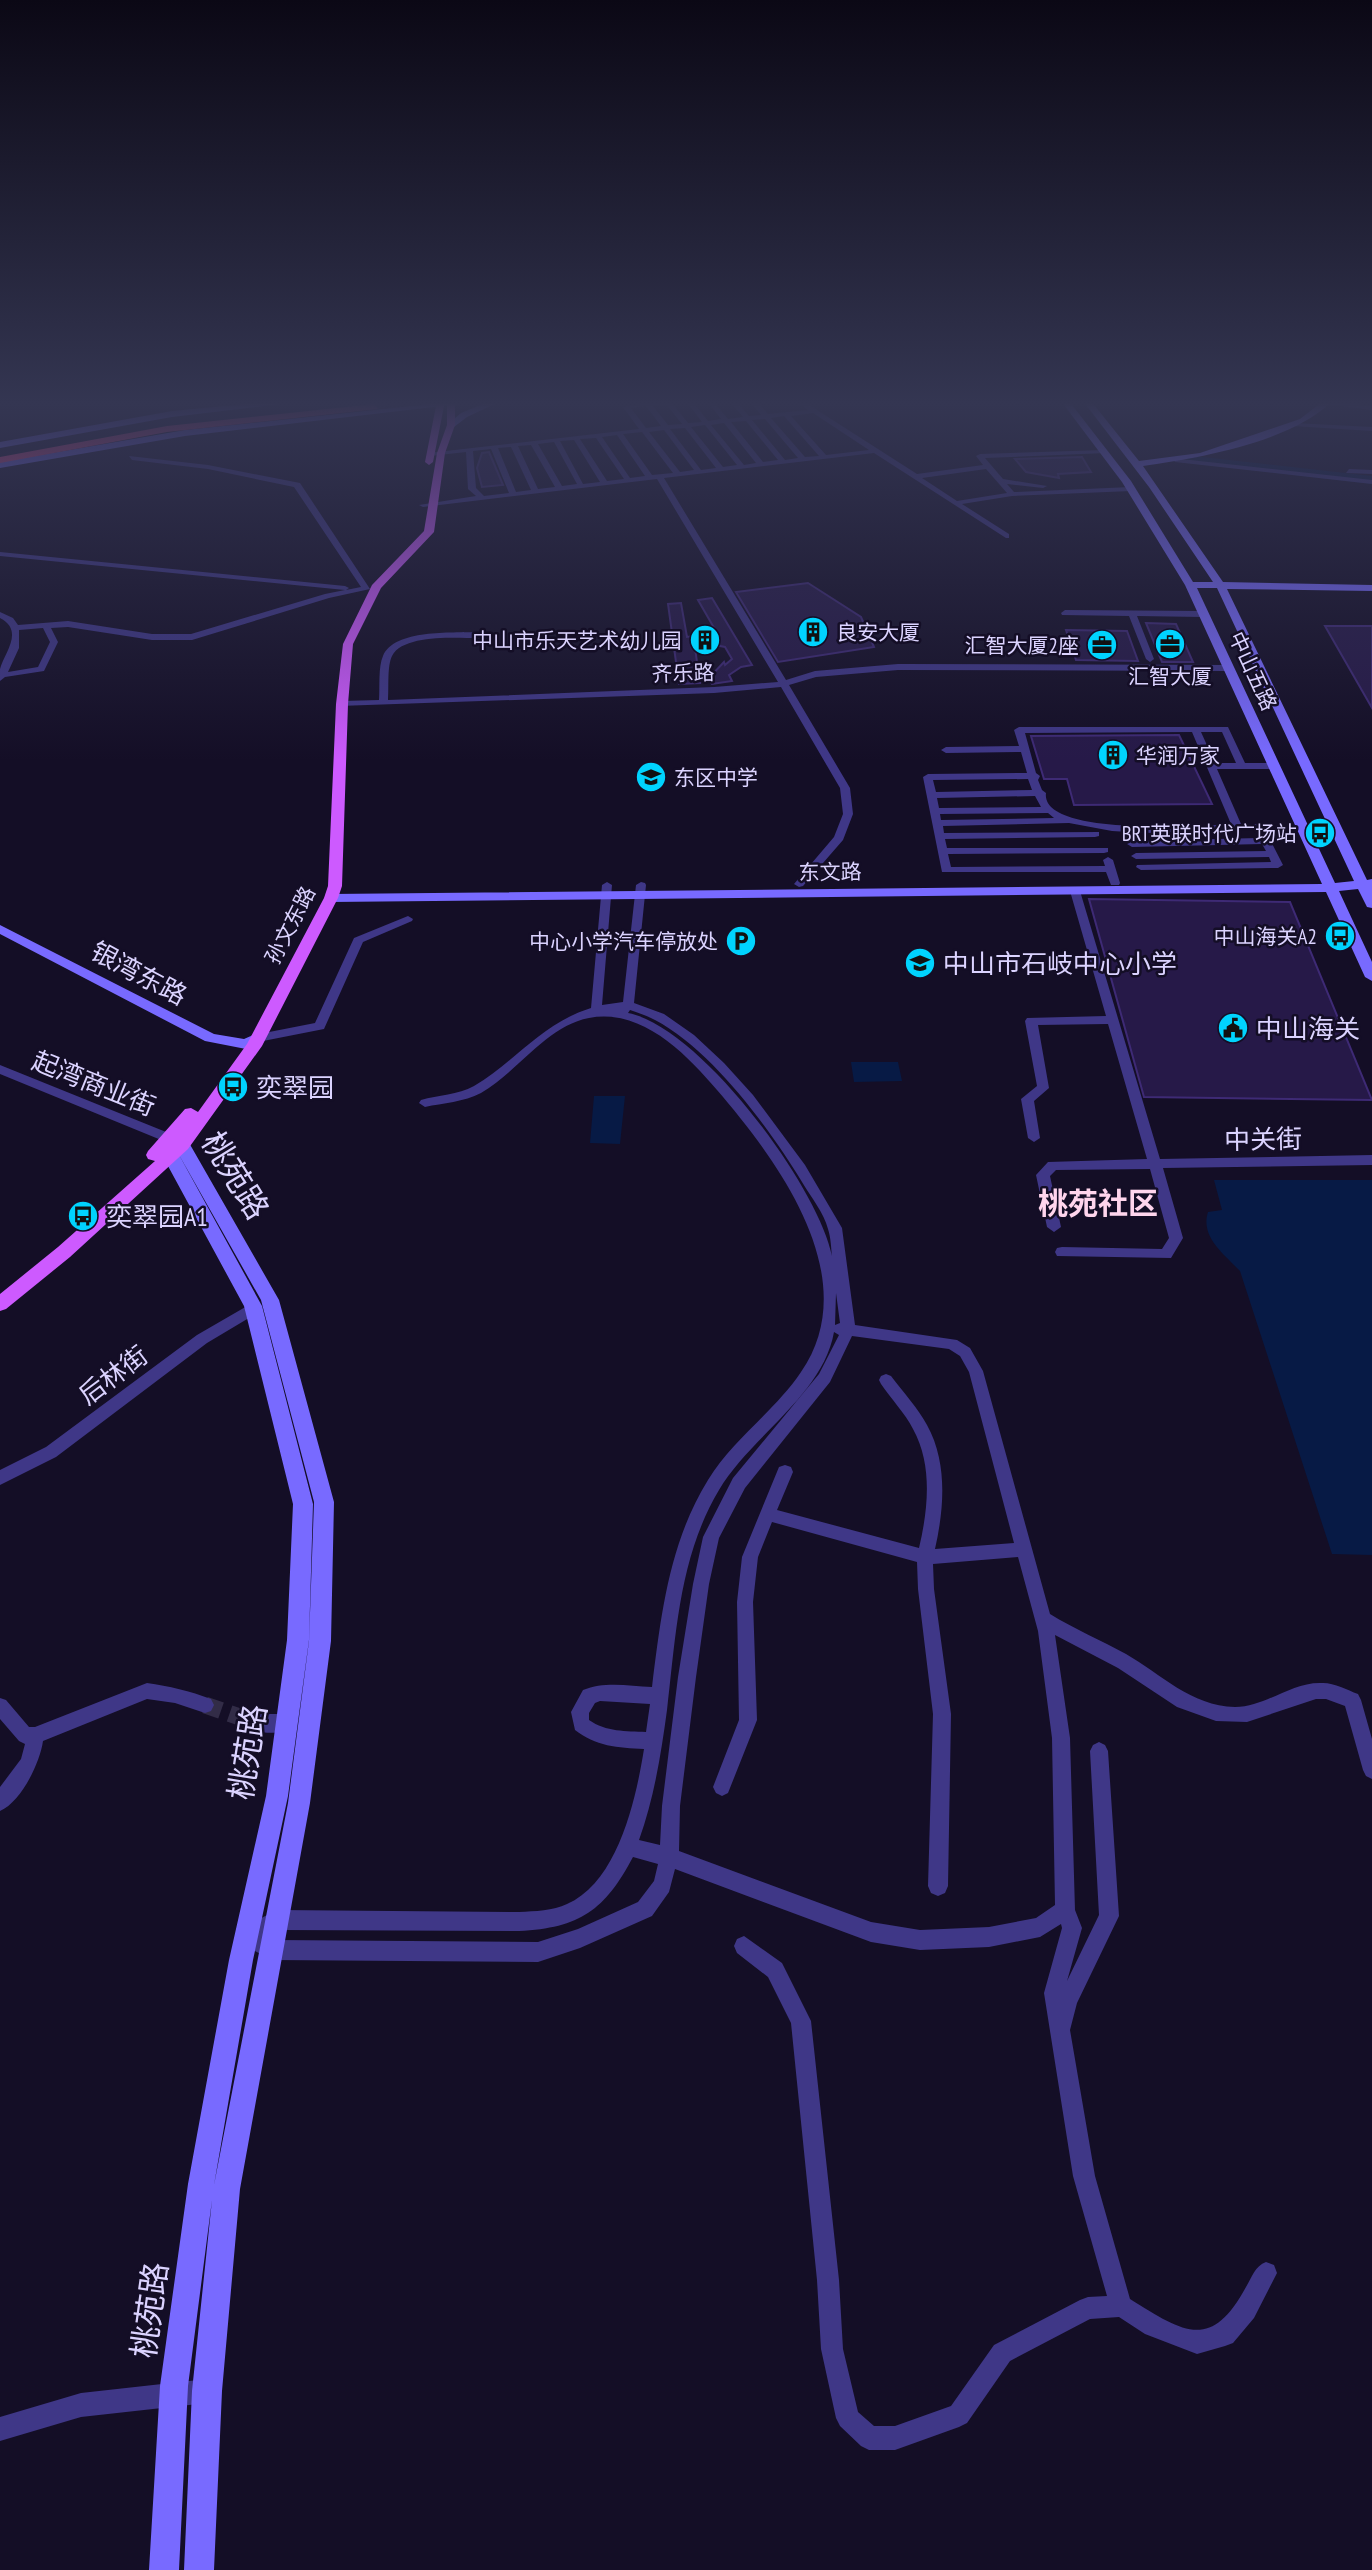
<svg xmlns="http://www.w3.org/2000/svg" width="1372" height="2570" viewBox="0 0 1372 2570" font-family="'PT Sans Narrow','Noto Sans SC',sans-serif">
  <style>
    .water { fill: #071a45 }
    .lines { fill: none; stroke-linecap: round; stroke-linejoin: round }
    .river { fill: #071a45; fill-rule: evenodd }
    .building { fill: #261948; stroke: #3e2a75; stroke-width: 2 }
    .street-tunnel { stroke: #322c47; stroke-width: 17; stroke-dasharray: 17 9; stroke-linecap: butt }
    .highway-tunnel { stroke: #322c47; stroke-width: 11; stroke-dasharray: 11 5; stroke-linecap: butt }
    .street { fill: #3f3787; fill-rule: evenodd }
    .secondary { fill: #786aff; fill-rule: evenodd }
    .primary { fill: #cd5aff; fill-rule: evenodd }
    .highway { fill: #ff4e96; fill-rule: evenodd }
    .labels { text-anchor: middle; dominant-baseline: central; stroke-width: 5; stroke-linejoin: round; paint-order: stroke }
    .far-poi-label { font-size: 21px; fill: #dbd3ff; stroke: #140e26; text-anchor: end }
    .far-street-label { font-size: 21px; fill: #dbd3ff; stroke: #140e26 }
    .poi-label { font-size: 26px; fill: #dbd3ff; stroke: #140e26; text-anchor: start }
    .street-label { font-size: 26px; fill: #dbd3ff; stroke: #140e26 }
    .quarter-label { font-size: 30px; font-weight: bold; fill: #ffd5ed; stroke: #140e26 }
    .near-street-label { font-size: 32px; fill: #dbd3ff; stroke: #140e26 }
  </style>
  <rect width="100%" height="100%" fill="#140e26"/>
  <path class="water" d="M851,1062H898L902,1081L854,1082Z
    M594,1096H625L620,1144L590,1143Z
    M1214,1180H1372V1555L1332,1554L1240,1271C1224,1254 1200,1237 1208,1212L1222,1210Z"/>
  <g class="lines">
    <path class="river" d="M1193,456L1372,476V484L1188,463L1186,460Z"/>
  </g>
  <path class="building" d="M489,452L503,485L482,487L477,468L482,453Z
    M1082,457L1091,472L1058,474L1059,478L1026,472L1015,459Z
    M808,583L861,617L874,647L778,662L736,592Z
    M712,598L752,665L741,667L729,675L732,681L712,684L708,679L724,662L725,665L732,659L725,647L694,641L700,683L679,684L668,604L681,603L687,637L717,633L698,600Z
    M1146,623L1176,624L1193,662H1162Z
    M1325,626H1372V708Z
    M1066,630L1127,631L1138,661L1076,660Z
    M1179,735L1212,804L1074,805L1067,779H1044L1031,736Z
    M1089,899L1290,902L1372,1100L1144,1097Z"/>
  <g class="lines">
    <path class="street-tunnel" d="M205,1705L257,1723"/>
    <path class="highway-tunnel" d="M374,407L435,401"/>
    <path class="street" d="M657,401H675L672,403L688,423L702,422L686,401H692L708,421L721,419L707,401H713L728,419L743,417L730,401H736L749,416L761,415L750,401H756L768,414L808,410L796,401H803L917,474L983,465L976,456L980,454L1104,450L1106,453L985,458L1003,479L1047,486L1043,488L1007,484L1014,492L1131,487L1135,489L1131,491L1012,496L962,504L1009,534V538H1006L874,453L664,478L786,680L815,671L898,664L1229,665L1233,668L1229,671L898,670L816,677L789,685L850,788L853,814L843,840L803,886L799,887L794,884L834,837L843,814L840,788L781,687L714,693L339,706V702L342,701L379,700C380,687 378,667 383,656C394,629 453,633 476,632L480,635L476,638C456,638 403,634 392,656C387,666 389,687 388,700L714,687L778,682L657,479L423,507L419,505L476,496L468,489L466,452L430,456L428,453L639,429L623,407ZM666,404L682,424L668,425L653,406ZM646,406L661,426L646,428L631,408ZM813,413L869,450L826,455L791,416ZM784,416L819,456L805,457L771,418ZM765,419L798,458L785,460L752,420ZM746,421L778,460L763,462L731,422ZM724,423L756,463L744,465L711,425ZM705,425L737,465L723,467L691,427ZM685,428L716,468L701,470L670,429ZM664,430L694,470L680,472L649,432ZM642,432L673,473L652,475L623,434ZM617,435L645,476L630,478L602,437ZM596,438L624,479L607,481L580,439ZM574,440L600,482L583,484L560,441ZM554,442L577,484L562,486L538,444ZM531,445L555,487L538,489L518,446ZM511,447L531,490L516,492L498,448ZM491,449L509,493L484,496L476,488L473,451ZM986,469L1007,493L957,501L922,478Z
      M1326,401L1372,406V410L1324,404Z
      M1294,423L1372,427V431L1292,426Z
      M129,456L208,465L300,483L370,589L329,598L192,640H152L68,627L51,628L58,642L44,671L5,677L0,681C0,677 0,673 0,669C4,653 25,631 0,618V612L13,618L18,625L68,621L152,634H191L325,594L345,590L0,556V552L345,586L349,588L346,590L361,587L294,487L208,469L132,460ZM43,628L50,642L38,667L8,672L19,648V630Z
      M1172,458L1372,480V484L1175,462Z
      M1349,469L1372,470V474L1346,473Z
      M1065,610L1203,611L1207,614L1203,617L1137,616L1154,659L1150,662L1146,659L1129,616L1062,615L1061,613Z
      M1019,727H1228L1245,763H1274L1279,766L1274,769H1217L1241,824H1262L1283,865L1278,868L1141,870L1136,867L1137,865L1271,862L1269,857L1136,859L1131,856L1136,853L1266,851L1262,844L1132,847L1127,844L1132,841L1259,838L1255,829L1145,833L1112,831L1069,823L943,826L944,833L1099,832V836L1095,837L945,839L947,848H1108V852L1104,853L948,854L951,867L1105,866L1103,860L1108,857L1113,860L1120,883L1119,885H1111L1106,872H942L923,777L928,774L1027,773L1021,752L946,753L941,750L946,747L1019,746L1014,730ZM1192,732L1231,824C1204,826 1040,837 1046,793L1042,790L1038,780L1040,776L1036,773L1025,733ZM1201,732H1222L1236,763H1215ZM1028,779L1032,790L936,792L933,780ZM1035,796L1041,807L939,808L937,798ZM1048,813L1054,818L941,820L940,814Z
      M607,882L612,885L602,1005L623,1002L636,885L641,882L645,883L646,885L634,1003L664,1014L694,1035L724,1063L753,1095L805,1165L842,1228L855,1325L957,1340L970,1348L983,1371L1050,1614C1074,1629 1101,1640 1126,1654C1161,1674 1191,1706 1235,1707C1266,1707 1292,1681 1323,1683C1335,1683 1347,1690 1358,1694L1361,1700L1372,1739V1779L1366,1776L1363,1770L1345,1706L1326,1699H1316L1247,1722L1216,1721L1177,1707L1118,1668L1055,1635L1070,1738L1075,1910L1082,1928L1067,1981L1099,1915L1090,1751L1093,1745L1099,1742L1105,1745L1108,1751L1119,1916L1077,2003L1070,2030L1095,2176L1130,2299C1183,2332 1211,2352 1246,2287C1252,2277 1255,2266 1266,2262L1274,2265L1277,2273L1254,2318L1233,2343L1225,2346L1197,2354L1145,2334L1119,2317L1090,2319L1010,2361L967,2423L959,2427L895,2450H869L861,2446L840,2426L836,2418L821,2349L817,2280L791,2023L768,1977L737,1953L734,1946L737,1939L744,1936L782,1963L811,2021L839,2280L843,2349L858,2412L874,2426H895L951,2406L994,2345L1080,2300L1088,2297L1107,2296L1073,2176L1044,1993L1062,1928L1061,1924L1040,1937L989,1947L920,1950L871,1942L675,1869L669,1892L652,1916L580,1948L538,1962L272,1960L240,1943L237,1936L240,1929L277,1910L519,1912C535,1911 553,1911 567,1904C618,1882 636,1799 644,1749C618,1748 595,1746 575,1730L571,1712L583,1690C605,1681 629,1686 652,1687C661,1615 669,1543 708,1480C733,1439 774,1412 801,1372C866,1278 777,1160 717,1090C686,1054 642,1008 589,1018C546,1026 518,1072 481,1093C464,1102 443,1103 425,1107L419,1103L421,1100C438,1095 458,1095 474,1086C516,1061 542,1023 591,1008L602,885ZM630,1010C638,1013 648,1016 655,1020C712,1050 769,1128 802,1182C811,1197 824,1213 828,1229C831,1238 831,1248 832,1256C818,1186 700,1027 628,1013ZM836,1293L840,1323L835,1325ZM834,1332L839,1335L819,1374L733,1478L703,1537L693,1584L678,1677L662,1806L660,1845L639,1840C654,1798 661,1755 667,1710C676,1635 679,1557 719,1490C751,1436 823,1395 834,1332ZM852,1336L949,1349L960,1356L969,1372L1014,1543L935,1549C944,1509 948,1463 927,1425C918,1408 903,1392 891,1376L886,1374L881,1376L879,1380L881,1384C891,1399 905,1413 913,1429C933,1465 928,1510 919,1548L777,1510L793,1472L791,1467L785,1465L779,1467L742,1557L737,1602L739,1720L713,1787L716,1793L722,1796L728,1793L757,1720L753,1602L758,1557L772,1522L917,1562L918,1589L933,1714L928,1886L931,1893L938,1896L945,1893L948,1886L951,1714L934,1589L933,1564L1018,1557L1038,1631L1052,1738L1055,1905L1036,1918L989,1927L920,1930L871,1922L679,1851L680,1806L696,1677L709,1584L719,1538L745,1488L830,1382ZM600,1701L650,1704L646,1732C626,1731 606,1732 589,1720V1713L595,1703ZM633,1857L658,1864L654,1881L638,1902L578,1929L538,1942L274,1940L266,1936L279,1930L519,1931C580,1928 605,1910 633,1857Z
      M1075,888L1080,891L1160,1159L1372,1155V1165L1163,1168L1183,1238L1171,1258L1057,1256L1055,1252L1057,1248L1062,1247L1162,1249L1169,1238L1150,1169L1056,1170L1050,1176L1061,1227L1054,1232L1047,1227L1036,1175L1048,1162L1147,1159L1108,1024L1038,1025L1049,1088L1034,1101L1040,1138L1034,1142L1028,1138L1021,1099L1037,1086L1025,1021L1027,1018L1106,1016L1070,891Z
      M408,916L413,919L412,921L363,942L324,1029L258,1042L254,1041V1035L315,1023L354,938Z
      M0,1065L176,1136L177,1139L176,1142H166L0,1074Z
      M254,1302L259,1304L261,1308L259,1312L207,1343L56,1457L0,1485V1470L46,1447L197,1335Z
      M147,1683C169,1686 190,1691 211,1699L214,1705L211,1711L205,1713L175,1703L147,1699L43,1741C40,1763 21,1802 0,1811V1787L21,1759L25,1744L19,1741L0,1719V1698L6,1700L29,1727H35Z
      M257,1714H287L293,1717L296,1723L293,1729C282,1734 262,1734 251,1729L248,1723L251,1717Z
      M207,2379L215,2383L219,2391L215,2399L207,2403L81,2417L0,2441V2417L81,2393Z"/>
    <path class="secondary" d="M277,401H305L172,417L0,448V442L172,411Z
      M459,401H485L185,436L0,468V462L185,430Z
      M490,401H501L467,417L454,427L447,425L461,413Z
      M1061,401H1069L1131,481L1193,582H1213L1149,487L1083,401H1091L1139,461L1200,453L1300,419L1323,401H1332C1292,442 1198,458 1143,466L1223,582L1372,585V591L1227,589L1367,880L1372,879V908L1367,907L1358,889L1339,891L1372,962V981L1365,977L1326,892L331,902L324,898L331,894L1322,884L1185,585L1122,482ZM1197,588H1217L1354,881L1335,883Z
      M0,925L214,1034L244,1039L258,1033L265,1038L246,1049L205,1041L0,934Z
      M171,1133L188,1141L279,1300L334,1502L331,1641L310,1803L240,2189L222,2391L214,2570H184L192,2391L212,2200L188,2386L179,2570H149L160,2386L188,2184L229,1960L266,1796L287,1640L293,1504L244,1306L162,1155L163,1139ZM178,1153L261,1300L314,1502L309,1641L288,1803L214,2185L253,1960L288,1796L309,1640L313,1504L262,1306Z"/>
    <path class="primary" d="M437,401H445L433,462L429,465L425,462Z
      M447,401H455V425L445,453L434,532L381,588L353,644L348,704L342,886L338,898L262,1046L188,1149L70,1257L6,1309L0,1311V1294L58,1247L155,1161L148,1159L146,1155L148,1151L185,1109L191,1108L198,1112L247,1044L324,898L328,886L336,704L343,644L372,585L424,531L437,453L447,425Z"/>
    <path class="highway" d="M374,404L378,409L167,432L0,463V457L167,426Z"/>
  </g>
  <linearGradient id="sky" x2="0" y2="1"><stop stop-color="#0b0815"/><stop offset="0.53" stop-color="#343652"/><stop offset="1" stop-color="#343652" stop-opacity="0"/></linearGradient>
  <rect width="1372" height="761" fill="url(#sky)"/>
  <defs>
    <g id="building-disc" transform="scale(1.575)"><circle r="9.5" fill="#00d3fe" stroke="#140e26"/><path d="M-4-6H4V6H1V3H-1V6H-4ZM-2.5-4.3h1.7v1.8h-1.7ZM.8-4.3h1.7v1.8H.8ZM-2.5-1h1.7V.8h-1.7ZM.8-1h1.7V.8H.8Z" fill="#111"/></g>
    <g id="office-disc" transform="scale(1.575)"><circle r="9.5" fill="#00d3fe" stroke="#140e26"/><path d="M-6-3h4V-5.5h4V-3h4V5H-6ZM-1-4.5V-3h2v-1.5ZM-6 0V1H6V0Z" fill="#111"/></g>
    <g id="school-disc" transform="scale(1.575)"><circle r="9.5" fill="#00d3fe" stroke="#140e26"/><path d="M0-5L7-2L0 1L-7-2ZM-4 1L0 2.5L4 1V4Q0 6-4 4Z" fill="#111"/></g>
    <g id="bus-disc" transform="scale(1.575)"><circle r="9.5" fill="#00d3fe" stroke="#140e26"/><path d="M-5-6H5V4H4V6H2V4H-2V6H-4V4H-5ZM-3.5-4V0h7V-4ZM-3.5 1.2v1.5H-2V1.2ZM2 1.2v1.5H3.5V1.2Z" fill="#111"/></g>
    <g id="parking-disc" transform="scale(1.575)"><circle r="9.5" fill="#00d3fe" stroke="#140e26"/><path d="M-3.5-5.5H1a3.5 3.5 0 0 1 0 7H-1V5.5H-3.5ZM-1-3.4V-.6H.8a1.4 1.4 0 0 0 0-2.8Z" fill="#111"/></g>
    <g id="civic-disc" transform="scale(1.575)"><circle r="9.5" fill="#00d3fe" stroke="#140e26"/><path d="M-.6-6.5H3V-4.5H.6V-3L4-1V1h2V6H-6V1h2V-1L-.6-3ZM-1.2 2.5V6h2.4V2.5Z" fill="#111"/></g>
  </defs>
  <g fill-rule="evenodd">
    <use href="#building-disc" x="813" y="632"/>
    <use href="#building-disc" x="705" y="640"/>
    <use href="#office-disc" x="1170" y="644"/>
    <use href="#office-disc" x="1102" y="645"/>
    <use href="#building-disc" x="1113" y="755"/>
    <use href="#school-disc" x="651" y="777"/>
    <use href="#bus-disc" x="1320" y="833"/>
    <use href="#bus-disc" x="1340" y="936"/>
    <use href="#parking-disc" x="741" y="941"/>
    <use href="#school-disc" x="920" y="963"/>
    <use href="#civic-disc" x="1233" y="1028"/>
    <use href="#bus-disc" x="233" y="1087"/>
    <use href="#bus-disc" x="83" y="1216"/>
  </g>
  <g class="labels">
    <g class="far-poi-label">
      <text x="836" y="632" text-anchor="start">良安大厦</text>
      <text x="682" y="640">中山市乐天艺术幼儿园</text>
      <text x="1079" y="645">汇智大厦2座</text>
      <text x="1170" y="676" text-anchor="middle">汇智大厦</text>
      <text x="1136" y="755" text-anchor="start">华润万家</text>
      <text x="674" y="777" text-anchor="start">东区中学</text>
      <text x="1297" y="833">BRT英联时代广场站</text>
      <text x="1317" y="936">中山海关A2</text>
      <text x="718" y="941">中心小学汽车停放处</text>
    </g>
    <g class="far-street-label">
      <text transform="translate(1253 671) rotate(65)">中山五路</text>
      <text transform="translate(683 673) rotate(-2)">齐乐路</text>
      <text transform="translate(830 872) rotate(-1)">东文路</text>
      <text transform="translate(290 925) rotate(-63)">孙文东路</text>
    </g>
    <g class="poi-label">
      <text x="943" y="963">中山市石岐中心小学</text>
      <text x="1256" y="1028">中山海关</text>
      <text x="256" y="1087">奕翠园</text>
      <text x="106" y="1216">奕翠园A1</text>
    </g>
    <g class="street-label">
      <text transform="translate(139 973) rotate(28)">银湾东路</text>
      <text transform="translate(94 1083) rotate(22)">起湾商业街</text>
      <text transform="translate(1263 1139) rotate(-1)">中关街</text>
      <text transform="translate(113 1375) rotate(-37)">后林街</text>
    </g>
    <g class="quarter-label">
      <text x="1098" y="1202">桃苑社区</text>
    </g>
    <g class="near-street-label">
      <text transform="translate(236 1175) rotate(58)">桃苑路</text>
      <text transform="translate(247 1752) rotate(-81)">桃苑路</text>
      <text transform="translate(149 2310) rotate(-82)">桃苑路</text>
    </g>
  </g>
</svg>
